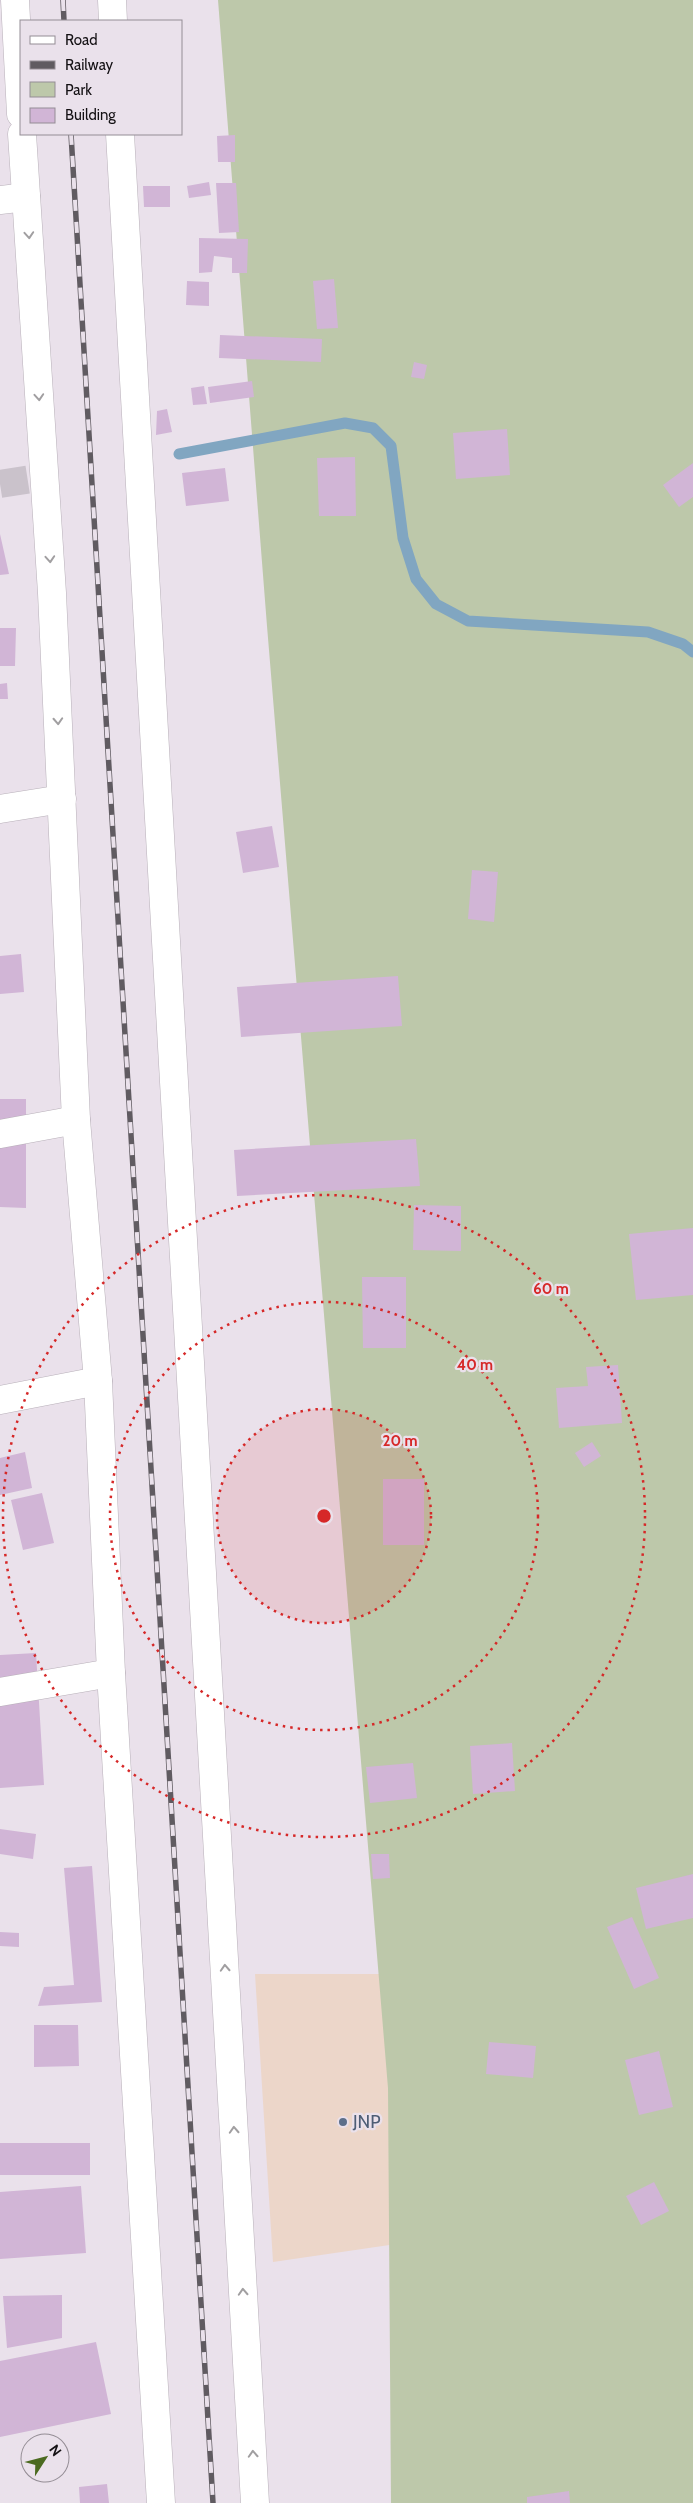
<svg xmlns="http://www.w3.org/2000/svg" width="693" height="2503" viewBox="0 0 693 2503" font-family="Cabin,sans-serif">
  <style>
    .commercial { fill: #ecd6c9 }
    .green { fill: #bdc8aa }
    .lines { fill: none; stroke-linecap: round; stroke-linejoin: round }
    .stream { stroke: #81a6c1; stroke-width: 11 }
    .building { fill: #d1b5d6 }
    .minor-tunnel { stroke: #cac2cb; stroke-width: 28; stroke-dasharray: 28 14; stroke-linecap: butt }
    .minor-casing { stroke: #b8b0b9; stroke-width: 29 }
    .secondary-casing { stroke: #b8b0b9; stroke-width: 29 }
    .minor { stroke: #fff; stroke-width: 28 }
    .secondary { stroke: #fff; stroke-width: 28 }
    .rail-casing { stroke: #605b61; stroke-width: 5.5 }
    .rail { stroke: #eae1eb; stroke-width: 4; stroke-dasharray: 11; stroke-linecap: butt }
    .oneway { stroke: #a19fa1 }
    .ring { fill: none; stroke: #d62828; stroke-width: 2.5; stroke-dasharray: 2.5 5 }
    .service-dot { fill: #5c6f8a; stroke: #eae1eb; stroke-width: 2 }
    .labels { text-anchor: middle; dominant-baseline: central; stroke-width: 4.5; stroke-linejoin: round; paint-order: stroke }
    .service-label { font-size: 18px; fill: #4e5e75; stroke: #eae1eb; text-anchor: start }
    .centre { fill: #d62828; stroke: #eae1eb; stroke-width: 2.5 }
    .ring-label { font-size: 15px; text-anchor: middle; font-weight: bold; fill: #d62828; stroke: #eae1eb; stroke-width: 4.5; stroke-linejoin: round; paint-order: stroke }
  </style>
  <rect width="100%" height="100%" fill="#eae1eb"/>
  <path class="commercial" d="M255,1974H401L410,2242L273,2262Z"/>
  <path class="green" d="M218,0H693V2503H391L388,2088L267,626Z"/>
  <g class="lines">
    <path class="stream" d="M179,454L345,423L373,428L391,446L403,538L416,579L436,604L468,621L648,632L683,644L693,652"/>
  </g>
  <path class="building" d="M235,135V162H218L217,136Z
    M209,182L211,195L189,198L187,186Z
    M216,183H236L239,232L219,233Z
    M143,186H170V207H144Z
    M199,238L248,239L247,273H232V258L214,256L212,272L199,273Z
    M334,279L338,328L317,329L313,281Z
    M187,281L209,282V306L186,305Z
    M220,335L322,339L321,362L219,358Z
    M414,362L427,365L424,379L411,377Z
    M252,381L254,397L210,403L208,387Z
    M204,386L207,404L193,405L191,388Z
    M167,409L172,432L156,435L157,411Z
    M507,429L510,475L456,479L453,433Z
    M355,457L356,516H319L317,458Z
    M693,463V497L679,507L663,485Z
    M225,468L229,501L186,506L182,473Z
    M0,534L9,574L0,575Z
    M0,628H16L15,666H0Z
    M7,683L8,699H0V684Z
    M272,826L279,867L243,873L236,832Z
    M472,870L498,872L494,922L468,919Z
    M21,954L24,992L0,994V956Z
    M398,976L402,1026L241,1037L237,987Z
    M0,1099H26V1208L0,1207Z
    M416,1139L420,1186L237,1196L234,1150Z
    M414,1205L461,1206V1251L413,1250Z
    M693,1228V1295L636,1300L629,1234Z
    M362,1277H406V1348H363Z
    M618,1365L622,1423L559,1428L556,1388L588,1386L586,1367Z
    M592,1442L601,1456L584,1467L575,1453Z
    M25,1452L32,1488L0,1495V1458Z
    M383,1479H424V1545H383Z
    M42,1493L54,1543L23,1550L11,1500Z
    M36,1653L44,1785L0,1788V1655Z
    M512,1743L515,1791L473,1794L470,1746Z
    M413,1763L417,1798L370,1803L366,1767Z
    M0,1829L36,1834L33,1859L0,1854Z
    M371,1854H389L390,1878L373,1879Z
    M92,1866L102,2002L38,2006L44,1987L74,1985L64,1868Z
    M693,1874V1918L646,1929L636,1888Z
    M632,1917L659,1978L634,1989L607,1927Z
    M0,1932L19,1933V1947L0,1946Z
    M34,2025H78L79,2066L34,2067Z
    M489,2042L536,2046L533,2078L486,2074Z
    M659,2051L673,2107L639,2115L625,2060Z
    M0,2143H90V2175H0Z
    M654,2182L669,2211L641,2225L626,2196Z
    M81,2186L86,2253L0,2259V2192Z
    M62,2295V2338L7,2348L3,2296Z
    M96,2342L111,2414L0,2437V2361Z
    M107,2484L109,2503H80L79,2487Z
    M569,2491L570,2503H527V2497Z"/>
  <g class="lines">
    <path class="minor-tunnel" d="M0,484L45,477"/>
    <g class="minor-casing">
      <path id="minor" d="M0,200L26,197
        M0,809L62,799
        M0,1134L76,1120
        M0,1400L98,1381
        M0,1692L111,1673"/>
    </g>
    <g class="secondary-casing">
      <path id="secondary" d="M15,0L21,114
        M112,0L113,21
        M22,134L52,593L76,1120L98,1381L111,1673L161,2503
        M120,134L255,2503"/>
    </g>
    <use href="#minor" class="minor"/>
    <use href="#secondary" class="secondary"/>
    <g class="rail-casing">
      <path id="rail" d="M63,0L64,21
        M71,134L213,2503"/>
    </g>
    <use href="#rail" class="rail"/>
  </g>
  <defs><path id="oneway-chevron" d="M-2-3.5L2.5 0L-2 3.5" fill="none" stroke-width="1.6" stroke-linecap="round" stroke-linejoin="round" transform="scale(1.25)"/></defs>
  <g class="oneway">
    <use href="#oneway-chevron" transform="translate(29 235) rotate(86)"/>
    <use href="#oneway-chevron" transform="translate(39 397) rotate(86)"/>
    <use href="#oneway-chevron" transform="translate(50 559) rotate(86)"/>
    <use href="#oneway-chevron" transform="translate(58 721) rotate(87)"/>
    <use href="#oneway-chevron" transform="translate(225 1968) rotate(-93)"/>
    <use href="#oneway-chevron" transform="translate(234 2130) rotate(-93)"/>
    <use href="#oneway-chevron" transform="translate(243 2292) rotate(-93)"/>
    <use href="#oneway-chevron" transform="translate(253 2454) rotate(-93)"/>
  </g>
  <circle cx="324" cy="1516" r="107" fill="#d62828" fill-opacity=".12"/>
  <g class="ring">
    <circle cx="324" cy="1516" r="107"/>
    <circle cx="324" cy="1516" r="214"/>
    <circle cx="324" cy="1516" r="321"/>
  </g>
  <circle class="service-dot" cx="343" cy="2122" r="5"/>
  <g class="labels">
    <g class="service-label">
      <text x="353" y="2122">JNP</text>
    </g>
  </g>
  <circle cx="324" cy="1516" r="8" class="centre"/>
  <g class="ring-label">
    <text x="551" y="1294">60 m</text>
    <text x="475" y="1370">40 m</text>
    <text x="400" y="1446">20 m</text>
  </g>
  <rect x="20" y="20" width="162" height="115" fill="#eae1eb" stroke="#948d95"/>
  <rect x="30" y="36" width="25" height="8" fill="#ffffff" stroke="#948d95"/>
  <text x="65" y="45" font-size="15" fill="#131013">Road</text>
  <rect x="30" y="61" width="25" height="8" fill="#605b61" stroke="#948d95"/>
  <text x="65" y="70" font-size="15" fill="#131013">Railway</text>
  <rect x="30" y="82" width="25" height="15" fill="#bdc8aa" stroke="#948d95"/>
  <text x="65" y="95" font-size="15" fill="#131013">Park</text>
  <rect x="30" y="108" width="25" height="15" fill="#d1b5d6" stroke="#948d95"/>
  <text x="65" y="120" font-size="15" fill="#131013">Building</text>
  <g transform="translate(45 2458) rotate(54)"><circle r="24" fill="#eae1eb" stroke="#948d95"/>
  <path d="M0-4L9 19L0 12L-9 19Z" fill="#4b6a20"/>
  <text y="-8" font-size="14" font-weight="bold" text-anchor="middle" fill="#131013">N</text>
  </g>
</svg>
